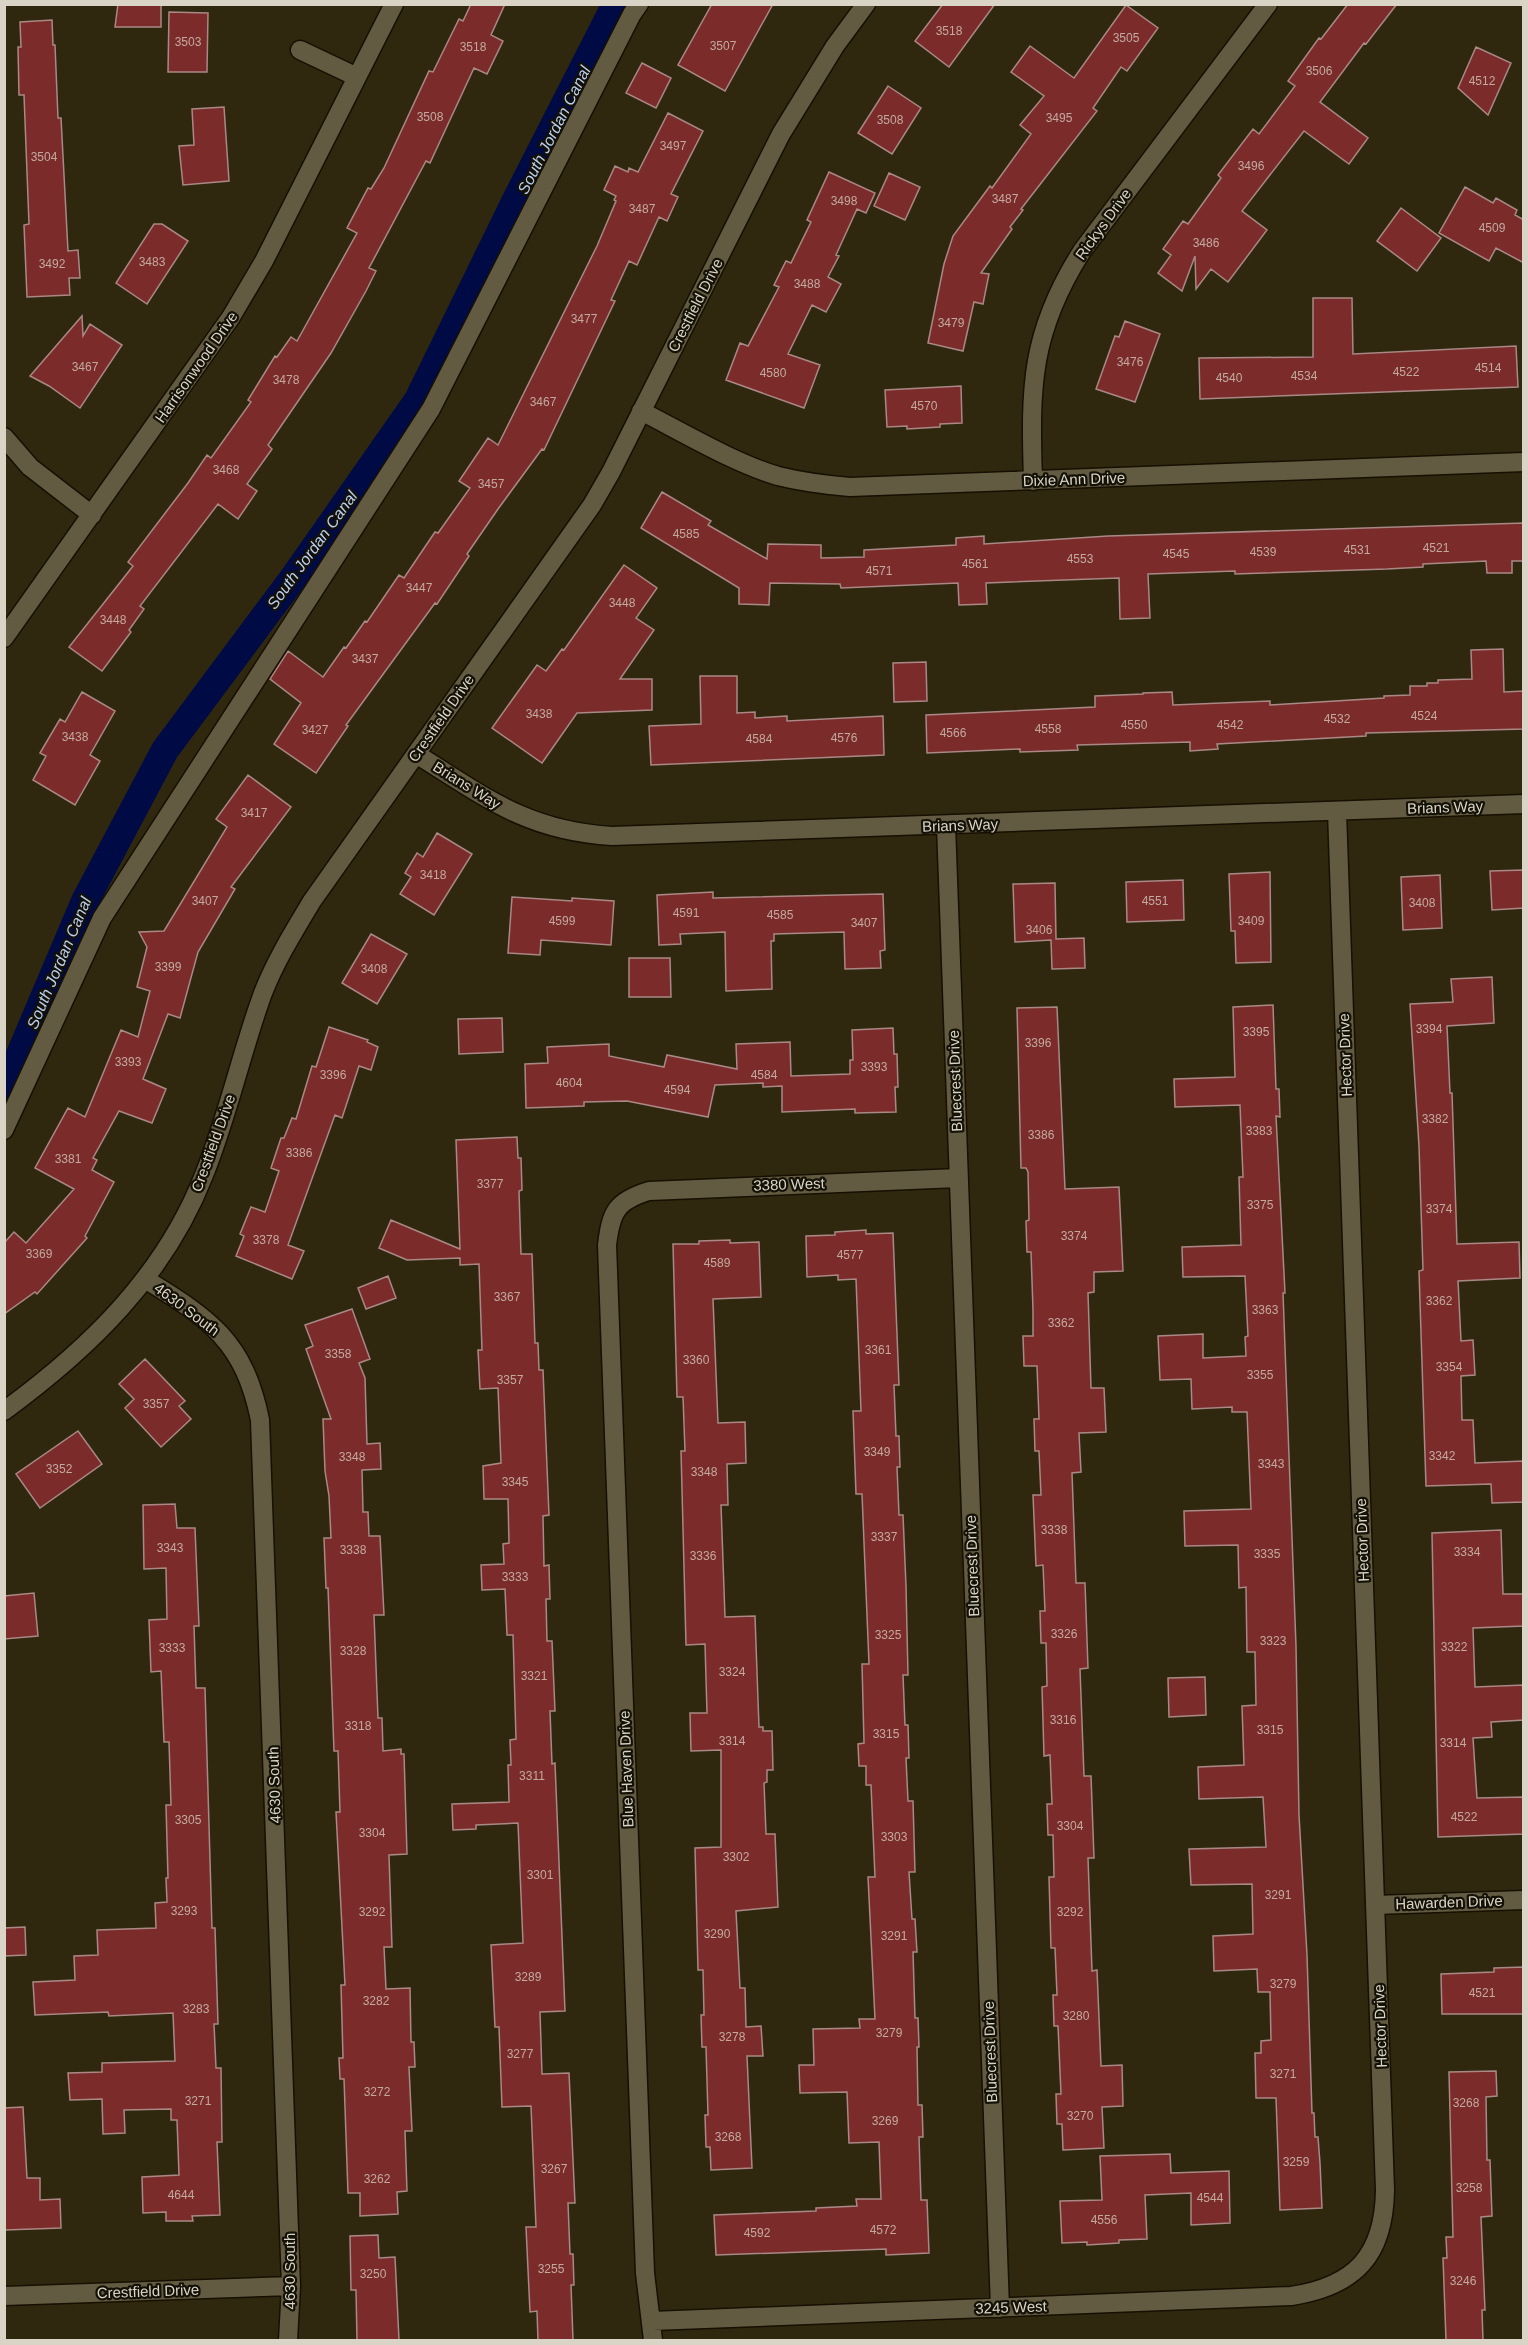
<svg xmlns="http://www.w3.org/2000/svg" width="1528" height="2345" viewBox="0 0 1528 2345" font-family="Helvetica,sans-serif">
  <style>
    .lines { fill: none; stroke-linecap: round; stroke-linejoin: round }
    .canal { stroke: #000b45; stroke-width: 28 }
    .building { fill: #7b2c2a; stroke: #a98885; stroke-width: 1.5 }
    .minor-casing { stroke: #171000; stroke-width: 21 }
    .minor { stroke: #635b41; stroke-width: 18 }
    .labels { text-anchor: middle; dominant-baseline: central; stroke-width: 4.5; stroke-linejoin: round; paint-order: stroke }
    .number-label { font-size: 12px; fill: #c2aa9f }
    .street-label { font-size: 15px; fill: #d9d4c6; stroke: #141107 }
    .water-label { font-size: 16px; font-style: italic; fill: #bacff4; stroke: #141107 }
  </style>
  <rect width="100%" height="100%" fill="#2f280f"/>
  <g class="lines">
    <path class="canal" d="M4,1092L85,901L165,750L294,577L418,400L517,198L616,4"/>
  </g>
  <path class="building" d="M118,4H161V27H115Z
    M471,4H505L491,35L503,41L487,74L474,68L430,163L426,161L369,268L376,271L366,291L331,353L268,445L272,449L247,484L257,491L238,519L218,504L140,606L144,609L129,630L131,632L102,671L69,647L133,566L128,562L188,483L207,455L211,458L251,402L248,400L275,356L277,357L291,337L297,341L357,233L347,228L368,188L371,189L384,168L429,71L433,72L459,19L463,21Z
    M712,4H773L725,91L678,65Z
    M943,4H995L949,67L915,41Z
    M1348,4H1397L1366,44L1364,43L1320,102L1368,138L1349,164L1304,131L1242,211L1267,230L1228,282L1211,269L1196,289L1195,256L1182,291L1158,273L1171,255L1163,249L1183,221L1188,224L1221,178L1218,175L1253,129L1259,134L1295,86L1288,81L1319,38L1321,39Z
    M1126,5L1158,28L1127,71L1121,67L1093,108L1097,111L1021,209L1023,210L1010,227L1012,229L981,273L989,274L983,304L974,302L963,351L928,343L944,264L953,236L990,186L992,188L1031,134L1020,125L1044,96L1011,72L1030,46L1074,78Z
    M169,12L208,13L207,72H168Z
    M52,20L53,45H55L58,118H61L68,251L78,250L80,278H69L70,295L27,297L24,225L29,224L24,95H19L18,47H21L20,22Z
    M1476,47L1511,63L1488,115L1458,88Z
    M642,63L671,78L656,108L626,93Z
    M888,86L921,108L892,154L858,133Z
    M224,107L229,181L183,185L179,146L194,145L192,109Z
    M668,113L703,131L671,194L678,197L667,221L659,217L637,265L629,261L611,300L615,301L544,450L542,449L498,509L467,554L469,556L437,604L435,603L346,725L348,726L316,773L274,744L301,703L270,679L288,651L323,677L344,647L346,648L365,621L367,622L399,575L404,578L435,532L438,533L470,488L459,481L488,438L498,445L597,246L616,201L614,200L616,196L604,190L615,166L628,172L629,168L638,172Z
    M829,172L875,193L866,213L857,209L836,255L839,256L828,277L841,284L826,312L812,305L788,354L820,365L804,408L726,380L740,343L748,346L779,287L774,285L786,261L791,263L811,222L807,220Z
    M889,173L920,187L905,220L874,206Z
    M1465,187L1493,203L1496,198L1517,210L1515,215L1524,220V263L1496,248L1489,261L1439,233Z
    M1401,208L1441,238L1417,271L1377,241Z
    M154,224H162L188,241L147,304L116,283Z
    M1313,298H1352L1353,354L1516,346L1518,387L1200,399L1199,358L1313,357Z
    M82,316L83,336L90,324L122,345L80,408L49,386L30,376Z
    M1125,321L1160,334L1135,402L1096,389L1115,336L1119,337Z
    M961,386L962,423L940,424V427L907,429V426L887,427L885,390Z
    M662,492L711,521L708,525L767,559L768,544L821,545V558L864,557V550L956,545V538L984,536V544L1108,536L1524,523V561H1512V573H1487L1486,561L1423,564V567L1387,569L1235,574V571L1148,574L1150,618L1120,619L1119,578L986,583L987,604L959,605L958,583L841,588L840,584L770,583L769,605L739,604V588L641,528Z
    M624,565L657,588L636,618L654,630L620,679H652V710L577,713L542,763L492,728L537,665L546,671L562,649L564,650Z
    M1503,649L1504,692L1524,691V729L1366,733V736L1217,744L1218,749L1190,751V742L1077,745L1078,750L1020,752V749L927,753L926,715L1095,707V696L1143,694V693L1172,692L1173,705L1270,701V705L1384,698V696L1410,695V686H1427V683H1438V680L1472,679L1471,650Z
    M926,662L927,701L894,702L893,663Z
    M700,676H737V713L755,712V718L787,716V721L883,716L884,755L651,765L649,726L701,724Z
    M82,692L115,711L90,755L100,761L75,805L33,780L46,756L40,753L60,719L65,722Z
    M248,775L291,807L231,887L235,889L198,952L180,1018L168,1014L143,1079L166,1089L152,1123L119,1111L93,1158L97,1160L92,1170L114,1182L85,1236L87,1238L37,1294L35,1292L4,1314V1243L14,1232L26,1243L74,1189L35,1168L68,1108L85,1117L121,1030L138,1037L150,991L137,987L147,947L139,932L164,931L227,827L216,819Z
    M437,833L472,854L434,915L400,894L411,877L405,873L417,853L423,857Z
    M1524,870V908L1492,910L1490,871Z
    M1270,872L1271,962L1236,963L1235,931H1231L1229,874Z
    M1440,875L1442,928L1403,930L1401,877Z
    M1183,880L1184,920L1127,922L1126,882Z
    M1055,883L1056,939L1084,938L1085,968L1052,969L1051,940L1015,942L1013,884Z
    M713,892V898L883,894L885,950L880,951L881,968L845,969L844,932L774,934V941H771L772,989L726,991L725,932L680,934L681,944L659,945L657,895Z
    M512,897L572,901V898L614,901L611,945L541,940L540,955L508,953Z
    M371,934L407,954L377,1004L342,983Z
    M629,958H670L671,997H629Z
    M1492,977L1494,1023L1447,1026L1450,1093H1452L1457,1244L1519,1242L1520,1278L1458,1281L1461,1341L1473,1340L1475,1375L1461,1376L1462,1420H1473L1475,1463L1524,1461V1502L1492,1503L1491,1484L1426,1486L1419,1271L1423,1270L1419,1146L1410,1004L1453,1002L1451,979Z
    M1273,1005L1276,1089H1279L1280,1117L1276,1116L1285,1293H1283L1296,1646L1299,1815L1307,1955L1312,2113H1314L1315,2137H1318L1320,2163L1322,2208L1280,2210L1276,2098H1256L1255,2053H1261V2041L1271,2040L1270,1992H1258L1257,1969L1214,1971L1213,1936L1253,1934L1252,1884L1191,1885L1189,1849L1266,1847L1263,1797L1199,1799L1198,1767L1244,1765L1242,1706L1256,1705L1255,1652H1247L1246,1587L1239,1588L1238,1545L1185,1546L1184,1511L1251,1509L1247,1412H1232V1407L1192,1409L1191,1379L1160,1380L1158,1336L1203,1334V1358L1246,1356L1245,1337L1248,1336L1245,1276L1183,1277L1182,1247L1241,1245L1239,1177H1243L1240,1105L1175,1107L1174,1079L1235,1077L1233,1007Z
    M1057,1007L1065,1189L1119,1187L1123,1271L1094,1272V1292L1088,1293L1091,1388H1104L1106,1432L1079,1433L1081,1472L1072,1473L1076,1583H1085L1088,1668L1080,1669L1084,1776H1091L1094,1858H1088L1092,1971L1097,1970L1101,2066L1122,2065L1123,2106L1102,2107L1104,2148L1063,2150L1062,2124H1057L1056,2094H1061L1058,2026H1054L1053,1995H1057L1055,1948H1051L1049,1877H1054L1053,1835H1048L1047,1804H1052L1050,1755L1044,1756L1042,1687L1047,1686L1046,1643H1041L1040,1611H1045L1043,1565L1036,1566L1033,1495H1041L1039,1451H1035L1034,1419H1039L1037,1366H1024L1023,1336H1033V1310L1031,1252H1027L1026,1221L1029,1220L1028,1172L1026,1168H1021L1017,1008Z
    M502,1018L503,1052L459,1054L458,1019Z
    M329,1027L368,1040L367,1042L378,1047L371,1070L359,1066L342,1118L335,1115L288,1245L304,1251L292,1279L236,1256L244,1236L240,1234L251,1207L265,1212L279,1171L271,1168L281,1138H284L292,1118L296,1119L312,1066L316,1067Z
    M893,1028L894,1054H897L898,1087H895L896,1112L855,1113V1109L782,1112V1086L763,1087V1083L715,1085L708,1117L627,1101L584,1102V1106L526,1108L525,1064L548,1063L547,1047L609,1044V1056L664,1067L667,1055L737,1069L736,1044L790,1042L791,1076L850,1074V1060H853L852,1030Z
    M517,1137L518,1158H521L522,1190L519,1191L521,1254H532L535,1343H538L539,1370H543L549,1515L543,1516L544,1566L549,1565L550,1599H546L547,1641H552L555,1711H550L552,1764L555,1763L565,2011L540,2012L542,2074L569,2073L575,2203H568L570,2254H573L574,2285H571L573,2340H538L537,2311L530,2312L526,2227H536L531,2106L502,2107L499,2027H495L491,1945L523,1943L518,1823L476,1825V1829L453,1830L452,1804L509,1802L508,1765H511L510,1740L516,1739L513,1635H507L505,1589L482,1590L481,1565L504,1564L503,1544L509,1543L508,1499H484L483,1466L501,1463L498,1388L480,1389L478,1350H482L479,1264L460,1265V1258L407,1260L379,1248L391,1220L460,1249L456,1140Z
    M866,1230V1234L893,1233L899,1385H894L896,1436H899L900,1467H897L899,1515H903L906,1586L908,1675H903L905,1725H908L909,1758H906L908,1801H913L915,1872H909L912,1919H915L917,1952H913L915,2018H918L919,2047H917L918,2105H922L923,2137H919L921,2200H927L929,2253L886,2255V2249L716,2255L714,2215L816,2211V2208L857,2206L856,2199H881L879,2142L849,2143L847,2092L800,2093L799,2065H814L813,2029L860,2028L859,2019H875L868,1877H875L871,1785H866V1766H859L858,1744L864,1743L862,1664H869L862,1494H856L853,1411H861L856,1279L838,1280V1275L807,1277L806,1236L835,1235V1232Z
    M730,1240V1243L759,1242L761,1297L713,1299L718,1423L745,1422L746,1463L727,1464L728,1505H721L725,1617L755,1616L759,1727H763V1731H772L773,1770H767V1782L764,1783L766,1834H775L778,1907L736,1911L740,1988H745L746,2027L761,2026L763,2056H747L752,2168L711,2170L710,2147H706L705,2115H708L706,2047H702L701,2015H704L703,1970H698L695,1848L721,1847V1750L691,1751L690,1713H707L705,1644L686,1645L681,1451H685L683,1397H677L673,1244H699V1241Z
    M388,1276L396,1298L366,1309L358,1288Z
    M352,1309L370,1359L359,1363L365,1378L367,1444L380,1443L381,1469L362,1470L363,1512H368L369,1536H380L384,1615H374L378,1718H382L383,1751L401,1749V1754H404L407,1854L389,1855L392,1947H384L386,1989L410,1988L411,2042H414L415,2067H409L412,2131H405L407,2191L397,2192L398,2214L360,2216V2193H348L344,2079H340L339,2058H343L341,1985H345L336,1812H340L338,1751H334L328,1588H326L324,1538H331L329,1496L325,1471L323,1419H331L306,1349L313,1346L305,1325Z
    M145,1359L185,1401L179,1406L191,1419L161,1447L125,1408L134,1399L119,1384Z
    M78,1431L102,1464L40,1508L16,1474Z
    M175,1504L177,1528H195L199,1626H194L196,1688H205L212,1928H215L218,2024H214L216,2068H221L222,2142H217L220,2215L192,2216L193,2221H166V2212L143,2213L142,2177L179,2175L177,2120H171V2109L124,2110L125,2133L103,2134L102,2099L70,2100L68,2073L102,2072V2063L175,2061L173,2013L109,2016L108,2012L35,2015L33,1982L75,1980L74,1956L98,1955L97,1930L156,1928L155,1903L167,1902L166,1878H168L166,1805H171L169,1742H164L161,1671L151,1672L149,1620L167,1619L166,1568L144,1569L143,1505Z
    M1501,1530L1503,1594H1524V1626L1473,1628L1475,1687L1524,1685V1720L1491,1722L1492,1737L1473,1738L1477,1798L1524,1797V1834L1438,1837L1432,1533Z
    M34,1593L38,1636L4,1639V1596Z
    M1205,1677L1206,1715L1169,1717L1168,1678Z
    M25,1927L26,1955L4,1956V1928Z
    M1524,1967V2014H1442L1441,1974L1494,1972V1968Z
    M1496,2071L1497,2096L1486,2097L1487,2160H1490L1492,2216L1481,2217L1485,2310H1482L1483,2340H1446L1443,2258H1447L1446,2237H1453L1449,2072Z
    M23,2107L27,2178H40V2200L60,2199L61,2228L5,2230L4,2108Z
    M1170,2154L1171,2173L1229,2171L1230,2223L1191,2225V2193L1145,2195L1147,2239L1119,2240V2243L1087,2245V2242L1062,2243L1060,2201L1102,2200L1100,2156Z
    M378,2235L379,2258L395,2257L399,2340H357L356,2290H351L350,2236Z"/>
  <g class="lines">
    <g class="minor-casing">
      <path id="minor" d="M300,50L357,77
        M641,411C682,432 734,463 778,476C802,482 826,485 850,487L1524,462
        M4,437L30,467L92,515
        M1033,481C1030,387 1030,333 1082,251L1268,4
        M4,638L231,317L264,261L394,4
        M416,754C485,797 527,831 612,836L1524,804
        M946,825L1000,2308
        M4,1130L102,918L431,409L632,14L639,4
        M145,1279C210,1319 244,1341 260,1420L291,2286L288,2340
        M4,1411C90,1348 165,1275 204,1175C228,1116 241,1053 263,993C276,960 294,931 312,901L592,505L611,472L781,134L835,46L866,4
        M1375,1905L1524,1900
        M4,2296L291,2286
        M652,2321L1291,2296C1356,2286 1384,2255 1385,2190L1337,811
        M653,2340L645,2273L607,1245C611,1212 616,1201 649,1191L958,1178"/>
    </g>
    <use href="#minor" class="minor"/>
  </g>
  <g class="labels">
    <g class="number-label">
      <text x="949" y="31">3518</text>
      <text x="1126" y="38">3505</text>
      <text x="188" y="42">3503</text>
      <text x="723" y="46">3507</text>
      <text x="473" y="47">3518</text>
      <text x="1319" y="71">3506</text>
      <text x="1482" y="81">4512</text>
      <text x="430" y="117">3508</text>
      <text x="1059" y="118">3495</text>
      <text x="890" y="120">3508</text>
      <text x="673" y="146">3497</text>
      <text x="44" y="157">3504</text>
      <text x="1251" y="166">3496</text>
      <text x="1005" y="199">3487</text>
      <text x="844" y="201">3498</text>
      <text x="642" y="209">3487</text>
      <text x="1492" y="228">4509</text>
      <text x="1206" y="243">3486</text>
      <text x="152" y="262">3483</text>
      <text x="52" y="264">3492</text>
      <text x="807" y="284">3488</text>
      <text x="584" y="319">3477</text>
      <text x="951" y="323">3479</text>
      <text x="1130" y="362">3476</text>
      <text x="85" y="367">3467</text>
      <text x="1488" y="368">4514</text>
      <text x="1406" y="372">4522</text>
      <text x="773" y="373">4580</text>
      <text x="1304" y="376">4534</text>
      <text x="1229" y="378">4540</text>
      <text x="286" y="380">3478</text>
      <text x="543" y="402">3467</text>
      <text x="924" y="406">4570</text>
      <text x="226" y="470">3468</text>
      <text x="491" y="484">3457</text>
      <text x="686" y="534">4585</text>
      <text x="1436" y="548">4521</text>
      <text x="1357" y="550">4531</text>
      <text x="1263" y="552">4539</text>
      <text x="1176" y="554">4545</text>
      <text x="1080" y="559">4553</text>
      <text x="975" y="564">4561</text>
      <text x="879" y="571">4571</text>
      <text x="419" y="588">3447</text>
      <text x="622" y="603">3448</text>
      <text x="113" y="620">3448</text>
      <text x="365" y="659">3437</text>
      <text x="539" y="714">3438</text>
      <text x="1424" y="716">4524</text>
      <text x="1337" y="719">4532</text>
      <text x="1134" y="725">4550</text>
      <text x="1230" y="725">4542</text>
      <text x="1048" y="729">4558</text>
      <text x="315" y="730">3427</text>
      <text x="953" y="733">4566</text>
      <text x="75" y="737">3438</text>
      <text x="844" y="738">4576</text>
      <text x="759" y="739">4584</text>
      <text x="254" y="813">3417</text>
      <text x="433" y="875">3418</text>
      <text x="205" y="901">3407</text>
      <text x="1155" y="901">4551</text>
      <text x="1422" y="903">3408</text>
      <text x="686" y="913">4591</text>
      <text x="780" y="915">4585</text>
      <text x="562" y="921">4599</text>
      <text x="1251" y="921">3409</text>
      <text x="864" y="923">3407</text>
      <text x="1039" y="930">3406</text>
      <text x="168" y="967">3399</text>
      <text x="374" y="969">3408</text>
      <text x="1429" y="1029">3394</text>
      <text x="1256" y="1032">3395</text>
      <text x="1038" y="1043">3396</text>
      <text x="128" y="1062">3393</text>
      <text x="874" y="1067">3393</text>
      <text x="333" y="1075">3396</text>
      <text x="764" y="1075">4584</text>
      <text x="569" y="1083">4604</text>
      <text x="677" y="1090">4594</text>
      <text x="1435" y="1119">3382</text>
      <text x="1259" y="1131">3383</text>
      <text x="1041" y="1135">3386</text>
      <text x="299" y="1153">3386</text>
      <text x="68" y="1159">3381</text>
      <text x="490" y="1184">3377</text>
      <text x="1260" y="1205">3375</text>
      <text x="1439" y="1209">3374</text>
      <text x="1074" y="1236">3374</text>
      <text x="266" y="1240">3378</text>
      <text x="39" y="1254">3369</text>
      <text x="850" y="1255">4577</text>
      <text x="717" y="1263">4589</text>
      <text x="507" y="1297">3367</text>
      <text x="1439" y="1301">3362</text>
      <text x="1265" y="1310">3363</text>
      <text x="1061" y="1323">3362</text>
      <text x="878" y="1350">3361</text>
      <text x="338" y="1354">3358</text>
      <text x="696" y="1360">3360</text>
      <text x="1449" y="1367">3354</text>
      <text x="1260" y="1375">3355</text>
      <text x="510" y="1380">3357</text>
      <text x="156" y="1404">3357</text>
      <text x="877" y="1452">3349</text>
      <text x="1442" y="1456">3342</text>
      <text x="352" y="1457">3348</text>
      <text x="1271" y="1464">3343</text>
      <text x="59" y="1469">3352</text>
      <text x="704" y="1472">3348</text>
      <text x="515" y="1482">3345</text>
      <text x="1054" y="1530">3338</text>
      <text x="884" y="1537">3337</text>
      <text x="170" y="1548">3343</text>
      <text x="353" y="1550">3338</text>
      <text x="1467" y="1552">3334</text>
      <text x="1267" y="1554">3335</text>
      <text x="703" y="1556">3336</text>
      <text x="515" y="1577">3333</text>
      <text x="1064" y="1634">3326</text>
      <text x="888" y="1635">3325</text>
      <text x="1273" y="1641">3323</text>
      <text x="1454" y="1647">3322</text>
      <text x="172" y="1648">3333</text>
      <text x="353" y="1651">3328</text>
      <text x="732" y="1672">3324</text>
      <text x="534" y="1676">3321</text>
      <text x="1063" y="1720">3316</text>
      <text x="358" y="1726">3318</text>
      <text x="1270" y="1730">3315</text>
      <text x="886" y="1734">3315</text>
      <text x="732" y="1741">3314</text>
      <text x="1453" y="1743">3314</text>
      <text x="532" y="1776">3311</text>
      <text x="1464" y="1817">4522</text>
      <text x="188" y="1820">3305</text>
      <text x="1070" y="1826">3304</text>
      <text x="372" y="1833">3304</text>
      <text x="894" y="1837">3303</text>
      <text x="736" y="1857">3302</text>
      <text x="540" y="1875">3301</text>
      <text x="1278" y="1895">3291</text>
      <text x="184" y="1911">3293</text>
      <text x="372" y="1912">3292</text>
      <text x="1070" y="1912">3292</text>
      <text x="717" y="1934">3290</text>
      <text x="894" y="1936">3291</text>
      <text x="528" y="1977">3289</text>
      <text x="1283" y="1984">3279</text>
      <text x="1482" y="1993">4521</text>
      <text x="376" y="2001">3282</text>
      <text x="196" y="2009">3283</text>
      <text x="1076" y="2016">3280</text>
      <text x="889" y="2033">3279</text>
      <text x="732" y="2037">3278</text>
      <text x="520" y="2054">3277</text>
      <text x="1283" y="2074">3271</text>
      <text x="377" y="2092">3272</text>
      <text x="198" y="2101">3271</text>
      <text x="1466" y="2103">3268</text>
      <text x="1080" y="2116">3270</text>
      <text x="885" y="2121">3269</text>
      <text x="728" y="2137">3268</text>
      <text x="1296" y="2162">3259</text>
      <text x="554" y="2169">3267</text>
      <text x="377" y="2179">3262</text>
      <text x="1469" y="2188">3258</text>
      <text x="181" y="2195">4644</text>
      <text x="1210" y="2198">4544</text>
      <text x="1104" y="2220">4556</text>
      <text x="883" y="2230">4572</text>
      <text x="757" y="2233">4592</text>
      <text x="551" y="2269">3255</text>
      <text x="373" y="2274">3250</text>
      <text x="1463" y="2281">3246</text>
    </g>
    <g class="street-label">
      <text transform="translate(1103 224) rotate(-54)">Rickys Drive</text>
      <text transform="translate(695 305) rotate(-63)">Crestfield Drive</text>
      <text transform="translate(196 367) rotate(-55)">Harrisonwood Drive</text>
      <text transform="translate(1074 479) rotate(-2)">Dixie Ann Drive</text>
      <text transform="translate(441 718) rotate(-55)">Crestfield Drive</text>
      <text transform="translate(467 785) rotate(32)">Brians Way</text>
      <text transform="translate(1445 807) rotate(-2)">Brians Way</text>
      <text transform="translate(960 825) rotate(-2)">Brians Way</text>
      <text transform="translate(1345 1055) rotate(-92)">Hector Drive</text>
      <text transform="translate(955 1081) rotate(-92)">Bluecrest Drive</text>
      <text transform="translate(213 1143) rotate(-70)">Crestfield Drive</text>
      <text transform="translate(789 1184) rotate(-2)">3380 West</text>
      <text transform="translate(187 1309) rotate(37)">4630 South</text>
      <text transform="translate(1362 1540) rotate(-92)">Hector Drive</text>
      <text transform="translate(972 1566) rotate(-92)">Bluecrest Drive</text>
      <text transform="translate(626 1769) rotate(-92)">Blue Haven Drive</text>
      <text transform="translate(274 1785) rotate(-92)">4630 South</text>
      <text transform="translate(1449 1902) rotate(-2)">Hawarden Drive</text>
      <text transform="translate(1380 2026) rotate(-92)">Hector Drive</text>
      <text transform="translate(990 2052) rotate(-92)">Bluecrest Drive</text>
      <text transform="translate(289 2271) rotate(-90)">4630 South</text>
      <text transform="translate(148 2291) rotate(-2)">Crestfield Drive</text>
      <text transform="translate(1011 2307) rotate(-2)">3245 West</text>
    </g>
    <g class="water-label">
      <text transform="translate(554 130) rotate(-63)">South Jordan Canal</text>
      <text transform="translate(312 550) rotate(-54)">South Jordan Canal</text>
      <text transform="translate(59 963) rotate(-67)">South Jordan Canal</text>
    </g>
  </g>
  <rect width="1528" height="2345" fill="none" stroke="#d9d4c6" stroke-width="12"/>
</svg>
